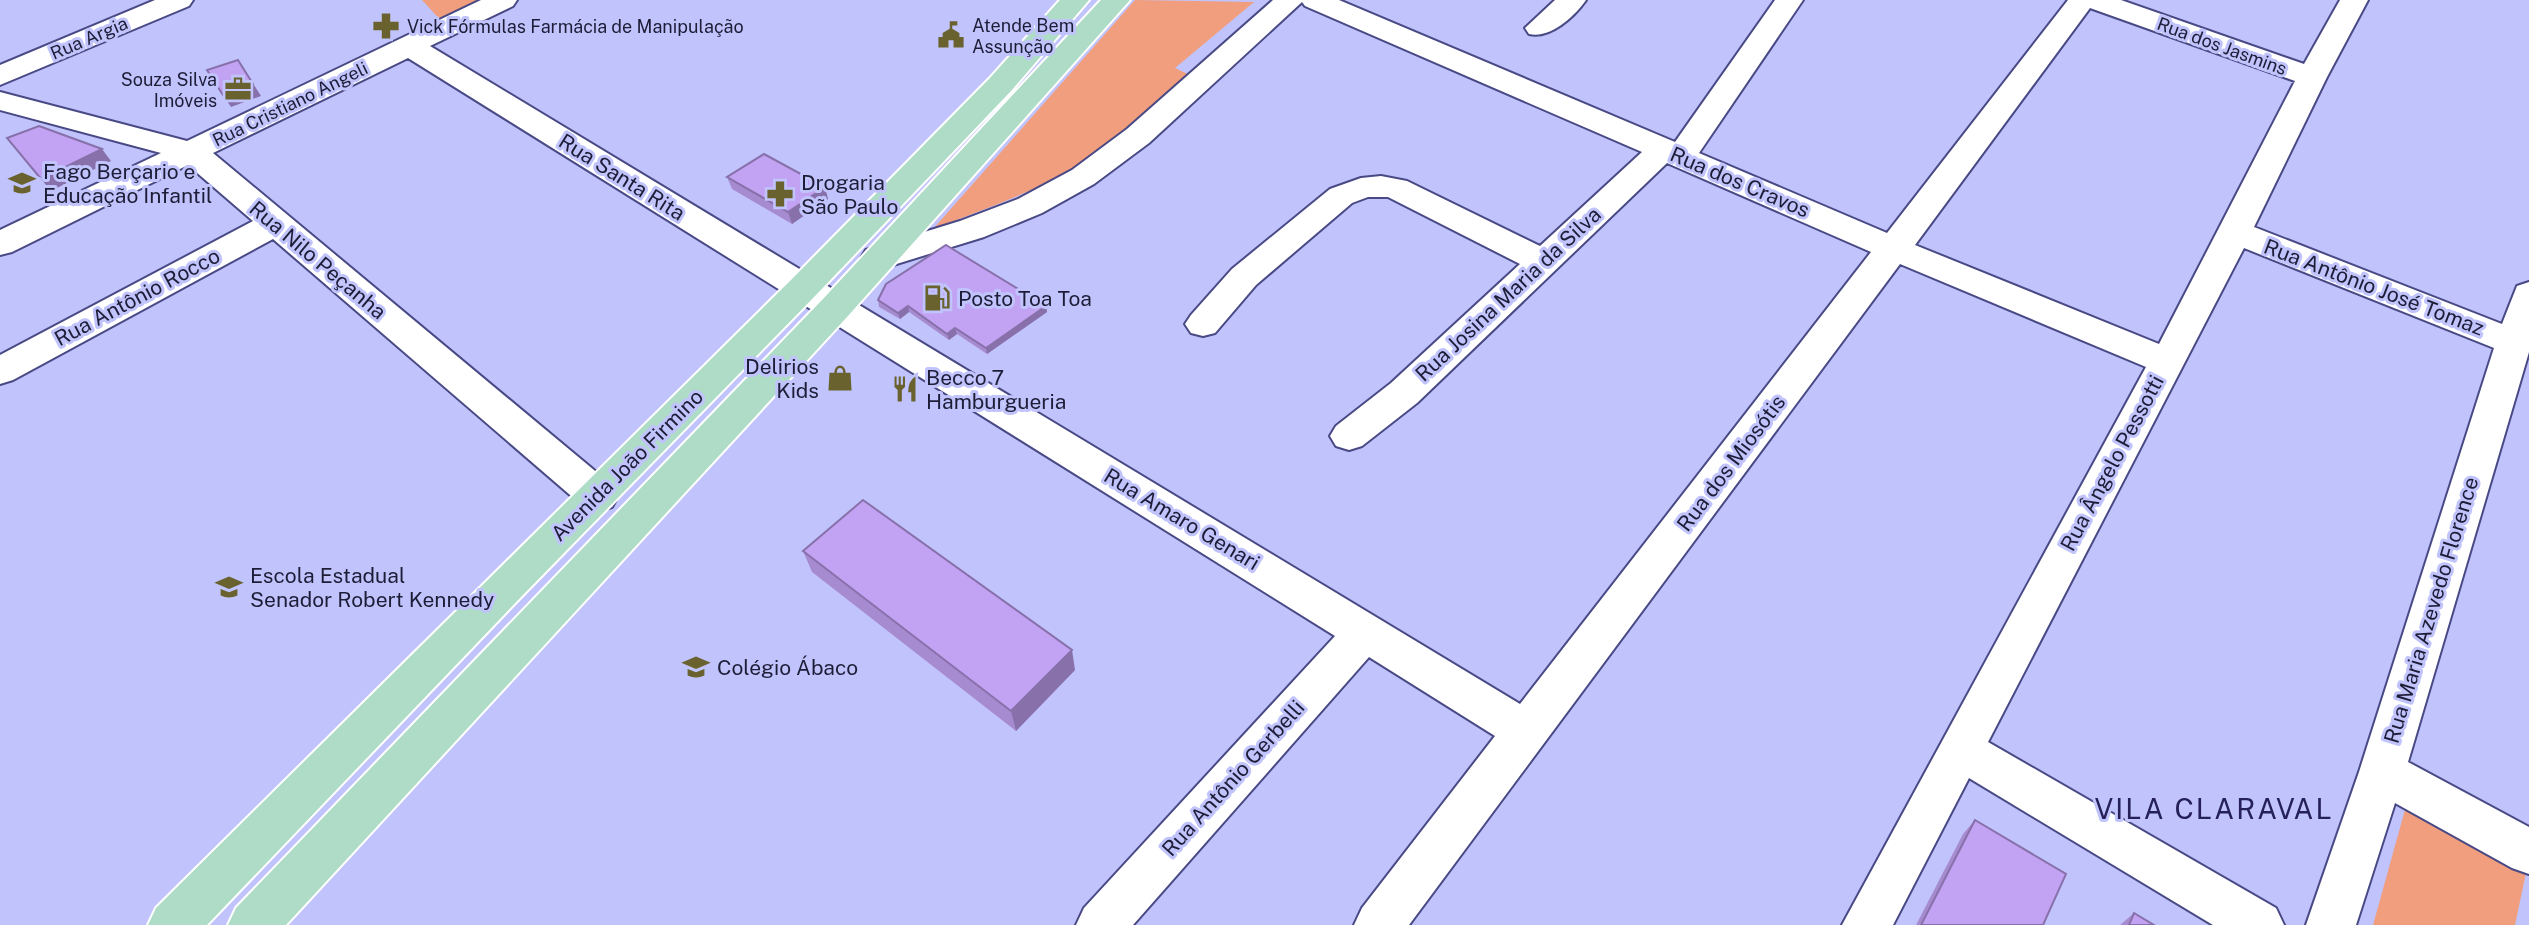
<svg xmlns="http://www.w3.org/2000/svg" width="2529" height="925" viewBox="0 0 2529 925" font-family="'Public Sans',sans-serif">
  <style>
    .green { fill: #f09e7e }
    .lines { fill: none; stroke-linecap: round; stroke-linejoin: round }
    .minor-casing { stroke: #494985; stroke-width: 4 }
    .major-casing { stroke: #fff; stroke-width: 4 }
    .minor { fill: #fff; fill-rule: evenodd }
    .major { fill: #aedcc6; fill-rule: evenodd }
    .wall { fill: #a78bd1 }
    .shaded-wall { fill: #8871aa }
    .building { fill: #c2a2f3; stroke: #8871aa; stroke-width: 2 }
    .labels { text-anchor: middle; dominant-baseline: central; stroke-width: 6; stroke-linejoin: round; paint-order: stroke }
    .far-poi-label { font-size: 18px; fill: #1d1d37; stroke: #c1c4fc; text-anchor: start }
    .far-street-label { font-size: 18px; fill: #1d1d37; stroke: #c1c4fc }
    .poi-label { font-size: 21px; fill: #1d1d37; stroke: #c1c4fc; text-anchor: start }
    .street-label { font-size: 21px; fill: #1d1d37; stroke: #c1c4fc }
    .near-quarter-label { font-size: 28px; letter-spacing: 2px; fill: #252058; stroke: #c1c4fc }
  </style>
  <rect width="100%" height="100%" fill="#c1c4fc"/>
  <path class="green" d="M422,0H492L444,24Z
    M1135,0L1254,2L1175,68L1190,75C1154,108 1118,141 1077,166C1033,193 981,210 933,229Z
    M2406,806L2527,868L2515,925H2373Z"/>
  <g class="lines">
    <g class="minor-casing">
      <path id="minor" d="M155,0H193L189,6L0,85V65Z
        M481,0H517L513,6L430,46L1520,704L1871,252L1667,163L1417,403L1362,446L1349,450L1336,446L1330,436L1336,426L1391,383L1520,264L1388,197H1368L1352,203L1256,285L1215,333L1203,336L1191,333L1185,324L1191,315L1232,269L1330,189L1361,178L1381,176L1407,181L1540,246L1642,152L1305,6L1302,2L1149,143L1094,184L1042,213L984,237L890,266L878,269L866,266L861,258L866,250L960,221L1018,199L1072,170L1127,129L1273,0H1339L1675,142L1775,0H1803L1699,153L1887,233L2068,0H2121L2304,64L2340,0H2368L2327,77L2254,227L2502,324L2517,286L2529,282V352L2408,762L2529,827V874L2512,868L2395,803L2356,925H2306L2359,772L2494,348L2244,248L1988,742L2276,908L2284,925H2213L1969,778L1893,925H1842L2146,367L1900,264L1409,925H1354L1362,908L1495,736L1369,657L1133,925H1076L1084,908L1335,636L408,58L213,153L612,485L618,496L612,507L598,511L584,507L273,239L13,380L0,384V355L253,221L188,165L12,252L0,255V230L161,153L0,110V92L187,141ZM2090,8L2295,81L2159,344L1915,245Z
        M1555,0H1586C1574,17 1550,39 1529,34L1525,28Z"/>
    </g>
    <g class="major-casing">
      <path id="major" d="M1060,0H1089L1011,91L815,296L521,597L207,925H148L156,908L791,280L989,79Z
        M1101,0H1130L847,317L286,925H228L236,908L823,299Z"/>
    </g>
    <use href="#minor" class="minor"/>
    <use href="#major" class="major"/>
  </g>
  <path class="wall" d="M727,177L825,187L828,199L792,224L732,189Z
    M878,300L1046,306L1047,312L987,354L957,334L949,340L909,312L900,319L879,307Z
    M803,551L1075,670L1016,731L812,572Z
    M1975,820L2043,925H1916L1963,834Z
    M2134,913L2154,925H2120Z"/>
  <path class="shaded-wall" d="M238,60L261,96L231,107L223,95Z
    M102,149L111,161L51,191L41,179Z
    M825,187L828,199L792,224L788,212Z
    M908,306L909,312L900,319L898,313Z
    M1046,306L1047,312L987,354L986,348Z
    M955,328L957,334L949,340L947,334Z
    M1072,650L1075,670L1016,731L1011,711Z"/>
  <path class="building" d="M238,60L253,84L223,95L207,70Z
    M39,126L102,149L41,179L7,138Z
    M764,154L825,187L788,212L727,177Z
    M946,245L1046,306L986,348L955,328L947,334L908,306L898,313L878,300L886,284Z
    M863,500L1072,650L1011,711L803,551Z
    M1975,820L2066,874L2043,925H1921Z
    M2134,913L2154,925H2129Z"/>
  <defs>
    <g id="pharmacy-bare" transform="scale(2.1)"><path d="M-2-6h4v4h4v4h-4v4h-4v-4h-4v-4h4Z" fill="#69622f" stroke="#c1c4fc" stroke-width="2.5" paint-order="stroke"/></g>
    <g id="civic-bare" transform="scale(2.1)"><path d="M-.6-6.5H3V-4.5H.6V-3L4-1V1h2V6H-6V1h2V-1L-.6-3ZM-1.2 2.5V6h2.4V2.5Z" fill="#69622f" stroke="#c1c4fc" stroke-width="2.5" paint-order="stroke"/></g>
    <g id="office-bare" transform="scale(2.1)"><path d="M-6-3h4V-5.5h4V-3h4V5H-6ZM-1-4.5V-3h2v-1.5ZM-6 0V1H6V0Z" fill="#69622f" stroke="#c1c4fc" stroke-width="2.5" paint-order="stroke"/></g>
    <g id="school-bare" transform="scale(2.1)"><path d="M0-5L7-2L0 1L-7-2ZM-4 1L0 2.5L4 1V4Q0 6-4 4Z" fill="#69622f" stroke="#c1c4fc" stroke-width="2.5" paint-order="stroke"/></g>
    <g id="fuel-bare" transform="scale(2.1)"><path d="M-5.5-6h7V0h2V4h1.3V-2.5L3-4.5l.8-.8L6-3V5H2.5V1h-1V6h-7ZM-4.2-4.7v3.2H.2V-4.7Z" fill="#69622f" stroke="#c1c4fc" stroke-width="2.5" paint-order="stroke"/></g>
    <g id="shop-bare" transform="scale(2.1)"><path d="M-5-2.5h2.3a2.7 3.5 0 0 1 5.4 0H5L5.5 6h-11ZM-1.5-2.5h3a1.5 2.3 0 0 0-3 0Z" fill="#69622f" stroke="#c1c4fc" stroke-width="2.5" paint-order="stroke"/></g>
    <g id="restaurant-bare" transform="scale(2.1)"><path d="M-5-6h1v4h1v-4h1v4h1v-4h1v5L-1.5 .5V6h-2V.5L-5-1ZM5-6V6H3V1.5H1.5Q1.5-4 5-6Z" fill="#69622f" stroke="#c1c4fc" stroke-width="2.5" paint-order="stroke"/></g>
  </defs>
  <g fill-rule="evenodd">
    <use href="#pharmacy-bare" x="386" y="26"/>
    <use href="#civic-bare" x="951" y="35"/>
    <use href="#office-bare" x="238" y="89"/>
    <use href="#school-bare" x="22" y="183"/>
    <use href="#pharmacy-bare" x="780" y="194"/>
    <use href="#fuel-bare" x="937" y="298"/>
    <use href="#shop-bare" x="840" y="378"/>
    <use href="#restaurant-bare" x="905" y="389"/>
    <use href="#school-bare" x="229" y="587"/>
    <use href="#school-bare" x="696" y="667"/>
  </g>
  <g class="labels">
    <g class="far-poi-label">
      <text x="972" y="25">Atende Bem<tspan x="972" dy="21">Assunção</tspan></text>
      <text x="407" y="26">Vick Fórmulas Farmácia de Manipulação</text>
      <text x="217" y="79" text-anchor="end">Souza Silva<tspan x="217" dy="21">Imóveis</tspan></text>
    </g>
    <g class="far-street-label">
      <text transform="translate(89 38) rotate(-23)">Rua Argia</text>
      <text transform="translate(2222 46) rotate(20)">Rua dos Jasmins</text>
      <text transform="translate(290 104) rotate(-26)">Rua Cristiano Angeli</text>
    </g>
    <g class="poi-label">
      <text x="43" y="171">Fago Berçario e<tspan x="43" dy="24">Educação Infantil</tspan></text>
      <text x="801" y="182">Drogaria<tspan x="801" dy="24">São Paulo</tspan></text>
      <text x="958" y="298">Posto Toa Toa</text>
      <text x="819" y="366" text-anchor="end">Delirios<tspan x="819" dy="24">Kids</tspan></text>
      <text x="926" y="377">Becco 7<tspan x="926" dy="24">Hamburgueria</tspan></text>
      <text x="250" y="575">Escola Estadual<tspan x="250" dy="24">Senador Robert Kennedy</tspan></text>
      <text x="717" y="667">Colégio Ábaco</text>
    </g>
    <g class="street-label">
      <text transform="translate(622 177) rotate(32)">Rua Santa Rita</text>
      <text transform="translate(1740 182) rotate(23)">Rua dos Cravos</text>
      <text transform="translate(318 260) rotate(40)">Rua Nilo Peçanha</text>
      <text transform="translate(2374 287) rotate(21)">Rua Antônio José Tomaz</text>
      <text transform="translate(1508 294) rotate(-43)">Rua Josina Maria da Silva</text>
      <text transform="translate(137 297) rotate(-28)">Rua Antônio Rocco</text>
      <text transform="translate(1731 463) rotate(-53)">Rua dos Miosótis</text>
      <text transform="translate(2112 463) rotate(-62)">Rua Ângelo Pessotti</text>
      <text transform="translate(627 465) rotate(-45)">Avenida João Firmino</text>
      <text transform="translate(1182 519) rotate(31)">Rua Amaro Genari</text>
      <text transform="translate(2431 610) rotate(-73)">Rua Maria Azevedo Florence</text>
      <text transform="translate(1233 778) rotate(-48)">Rua Antônio Gerbelli</text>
    </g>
    <g class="near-quarter-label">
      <text x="2214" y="808">VILA CLARAVAL</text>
    </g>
  </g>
</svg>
